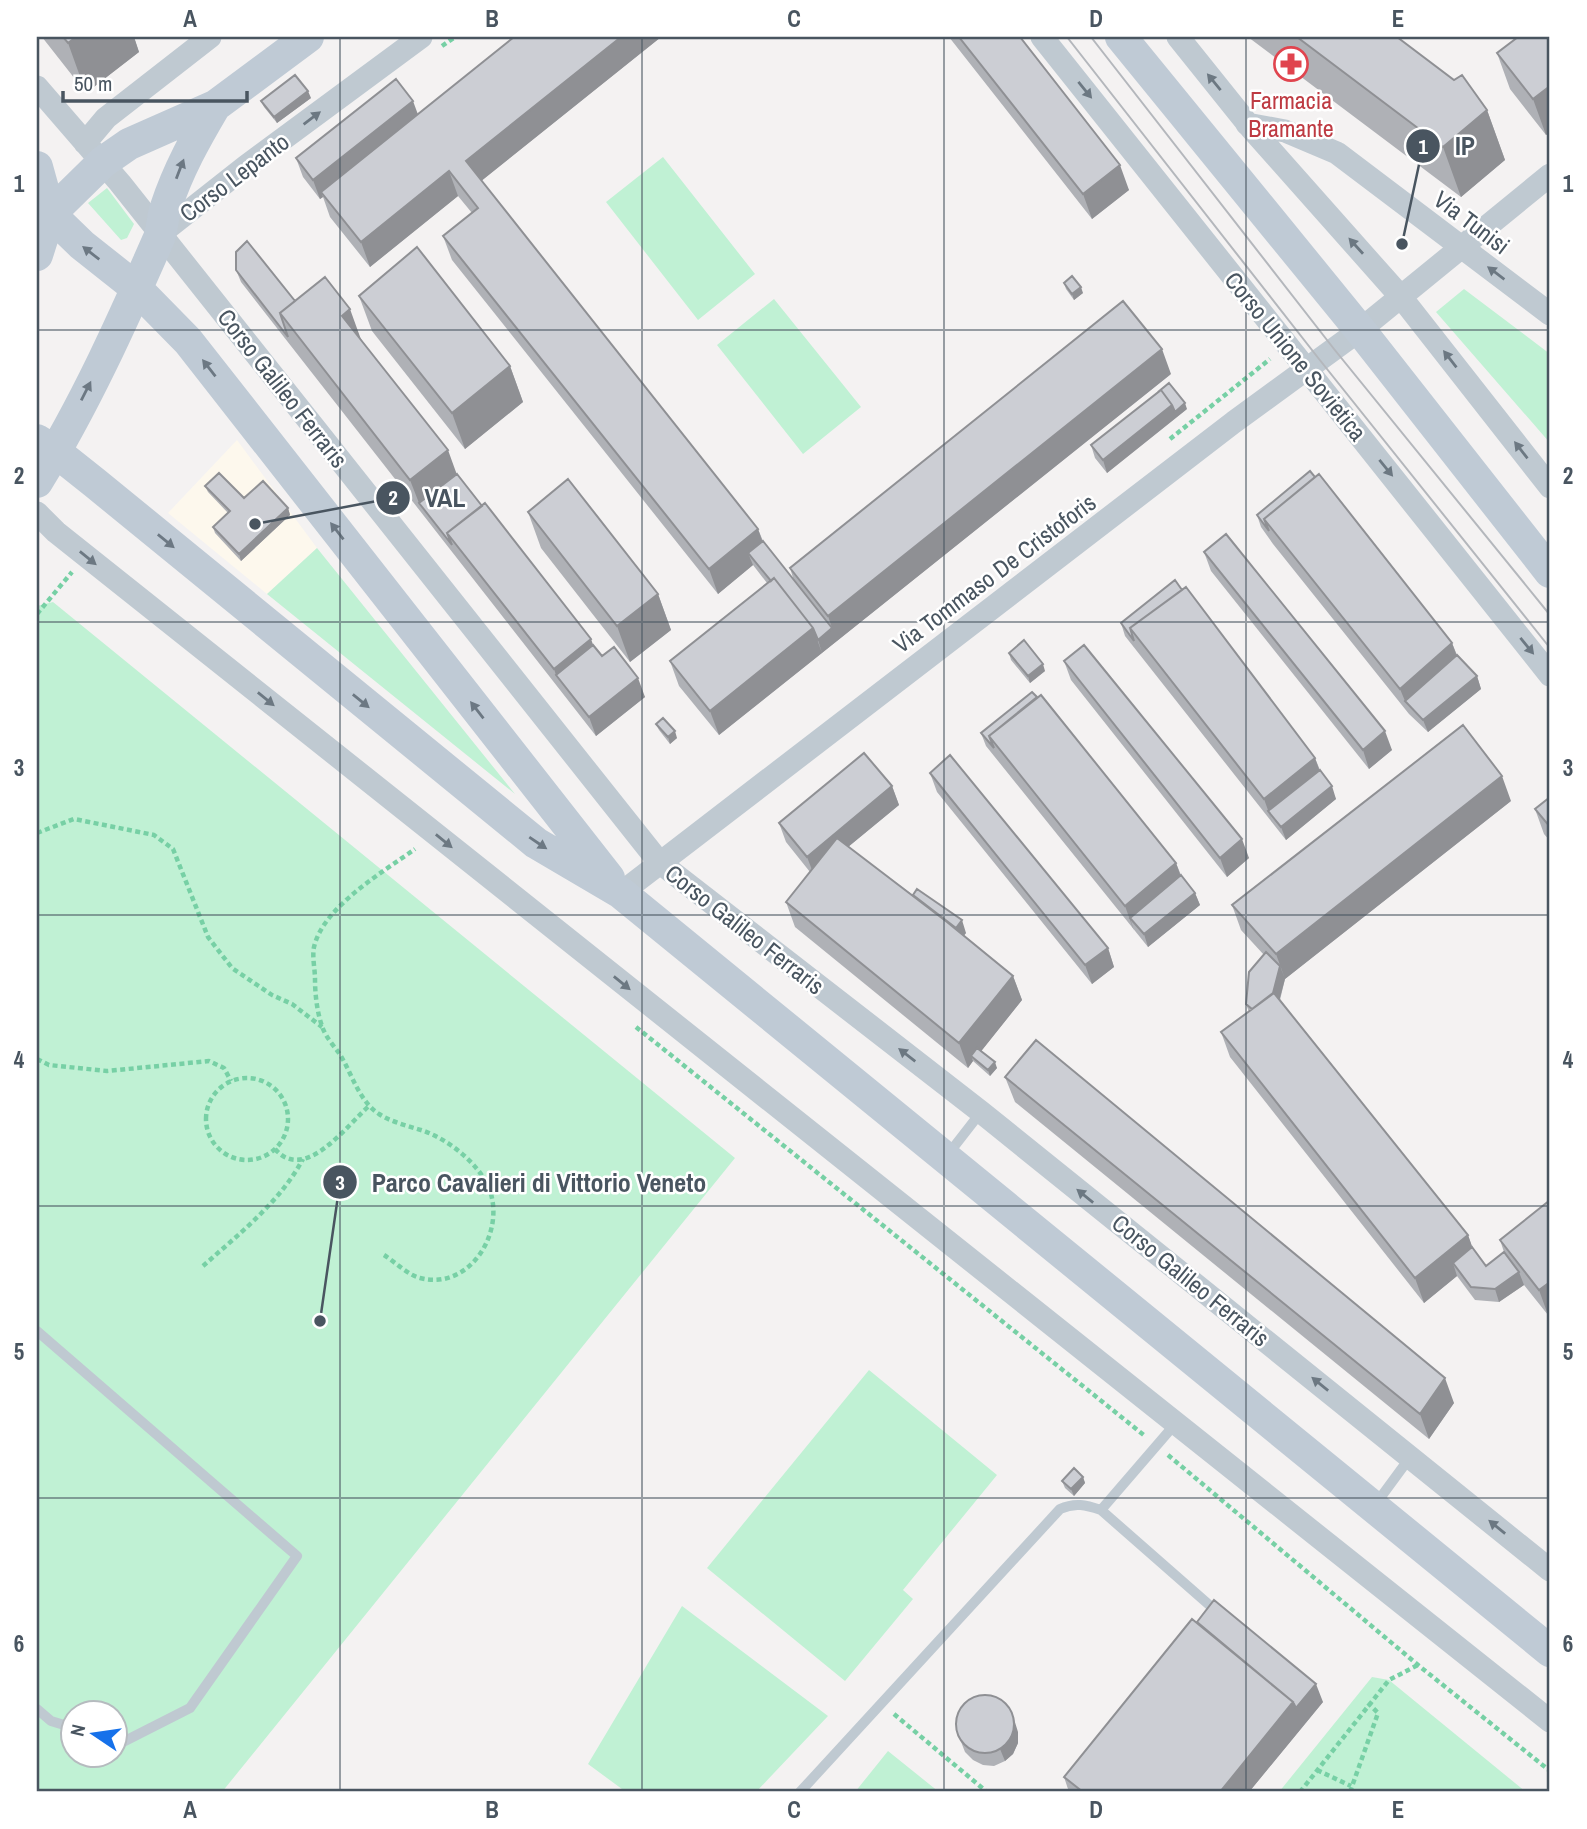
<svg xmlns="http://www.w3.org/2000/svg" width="1587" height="1829" viewBox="0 0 1587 1829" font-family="'Archivo Narrow',sans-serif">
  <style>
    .commercial { fill: #fdf8ed }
    .green { fill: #c0f1d4; fill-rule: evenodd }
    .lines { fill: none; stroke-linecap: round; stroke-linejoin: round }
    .path { stroke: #77d0a5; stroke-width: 4.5; stroke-dasharray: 5 3.5; stroke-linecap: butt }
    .lane { stroke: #bfc9d1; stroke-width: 10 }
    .street { stroke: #bfc9d1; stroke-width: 23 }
    .secondary { stroke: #bfcad5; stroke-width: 32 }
    .tram { stroke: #b4b7bc; stroke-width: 2 }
    .wall { fill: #afb1b6 }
    .shaded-wall { fill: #8f9094 }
    .building { fill: #ccced4; stroke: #8f9094; stroke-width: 2 }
    .oneway { fill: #6c7882 }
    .oneway2 { fill: #6c7883 }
    .grid { fill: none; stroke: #495560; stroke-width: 2; stroke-opacity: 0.55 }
    .labels { text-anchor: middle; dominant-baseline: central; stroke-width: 5; stroke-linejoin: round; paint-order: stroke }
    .health-label { font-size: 24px; fill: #be3a42; stroke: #fff }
    .street-label { font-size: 24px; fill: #495560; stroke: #fff }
    .leader { fill: none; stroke: #495560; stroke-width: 2.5 }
    .callout-dot { fill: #495560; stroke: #fff; stroke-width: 2.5 }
    .mark-label { font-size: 21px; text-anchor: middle; font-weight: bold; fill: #fff }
    .callout-label { font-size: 26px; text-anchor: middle; font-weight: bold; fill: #495560; stroke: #fff; stroke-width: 5; stroke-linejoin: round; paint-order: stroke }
    .neatline { fill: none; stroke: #495560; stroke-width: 2.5 }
    .grid-label { font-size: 23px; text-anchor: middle; font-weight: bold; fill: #495560 }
  </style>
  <rect width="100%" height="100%" fill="#f4f2f2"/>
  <path class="commercial" d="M237,440L317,548L267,594L168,513Z"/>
  <path class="green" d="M663,157L755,274L698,320L606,202Z
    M107,188L134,224L127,238L121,240L88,203Z
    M1464,289L1550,354V443L1436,312Z
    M774,299L861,407L803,454L717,345Z
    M317,548L515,794L267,594Z
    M53,602L735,1158L222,1792H37V606ZM74,1714H116V1756H74Z
    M869,1370L997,1475L903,1590L913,1599L845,1681L707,1568Z
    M682,1606L828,1716L756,1792H626L588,1764Z
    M1372,1677L1389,1680L1526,1792H1279Z
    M888,1751L939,1792H855Z"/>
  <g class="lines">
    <path class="path" d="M442,46L455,37
      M1170,439L1270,359
      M37,614L72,572
      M37,833L74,819L154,835L173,849L208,937L232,968L272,995L292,1004L322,1027
      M636,1027L1145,1436
      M37,1059L49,1065L107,1071L209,1061L224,1068L231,1081
      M206 1119a41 41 0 1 1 82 0a41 41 0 1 1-82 0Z
      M275,1149C305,1184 347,1125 370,1105
      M384,1255C395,1262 408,1275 420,1278C473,1292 511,1224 485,1180C471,1158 448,1140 424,1131C409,1126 393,1123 379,1114C358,1100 352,1073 339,1053C333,1045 325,1036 322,1026C317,1012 315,994 315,979C315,969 312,957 314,947C323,907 383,872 415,849
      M203,1266C239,1234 280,1202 303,1159
      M1168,1455L1418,1665L1550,1771
      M894,1714L987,1792
      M1317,1770L1351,1786
      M1300,1792L1389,1680L1418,1665
      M1350,1792L1378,1713L1368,1703"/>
    <path class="lane" d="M946,1157L981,1112
      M37,1331L297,1556L190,1708L121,1743L116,1741
      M1375,1505L1411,1456
      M1101,1510L1176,1423
      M37,1709L51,1721L74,1728
      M800,1792L1060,1509C1075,1502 1086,1505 1101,1510L1215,1610"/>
    <path class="street" d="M1042,37L1550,675
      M1178,37L1251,128L1401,297L1550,487
      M37,87L120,183L659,862L981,1112L1550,1570
      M1247,124L1285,131L1337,153L1550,314
      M85,143L106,118L210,37
      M160,234L245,167L421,37
      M37,513L56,532L1550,1721
      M621,893L1234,422L1360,330L1550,175"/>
    <path class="secondary" d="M1121,37L1360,330L1550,572
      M37,167L50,214L37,255
      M50,214L82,245L135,287L188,341L609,878
      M37,220L50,214L103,162L129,144L215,106L308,37
      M37,440L56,452L95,483L536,843L621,893L1550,1651
      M37,482C85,405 123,320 159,238C163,228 162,217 166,207C178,170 196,138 215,106"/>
    <path class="tram" d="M1067,37L1319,359L1550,648
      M1091,37L1334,349L1550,615"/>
  </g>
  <path class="wall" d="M42,37H134L139,52L86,93Z
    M514,37H661L481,181L758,529L763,541L794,581L790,568L1171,374L719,735L679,686L670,661L767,583L753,565L718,594L452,260L443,236L472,213L458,196L370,267L330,217L323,197L320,199L303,177L296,158L418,114Z
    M949,37H1020L1129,190L1092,219Z
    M1248,37H1397L1487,110L1505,160L1461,197Z
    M1550,37V132L1546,135L1510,89L1497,53Z
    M311,98L277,123L264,107L261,101Z
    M236,270L295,301L361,339L457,474L602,656L645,697L596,736L241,282Z
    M1064,283L1083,293L1074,300L1066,289Z
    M359,296L510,366L523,402L465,449L372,331Z
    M1187,409L1107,473L1095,458L1091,445Z
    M205,486L244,498L288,508L290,515L241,561L215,533L213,527L228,513L208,492Z
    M528,512L658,594L671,630L630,662L541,548Z
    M1257,515L1452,643L1457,655L1477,676L1481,689L1428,732L1409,714L1273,544L1261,527Z
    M1204,552L1392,750L1369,769L1211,571Z
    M1121,623L1315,758L1320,770L1336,799L1286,840L1125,636Z
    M1009,653L1045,671L1030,683L1011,660Z
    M1064,661L1249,858L1227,877L1071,680Z
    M1037,697L1176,863L1181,875L1195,893L1200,905L1148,947L986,746L981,733Z
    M656,724L677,738L670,744L659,730Z
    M930,773L1108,948L1114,967L1092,984L937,792Z
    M892,786L899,805L848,847L913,895L966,933L964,935L1013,976L1022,1000L981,1051L997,1068L990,1076L973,1061L968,1068L795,927L786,902L810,872L786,842L779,823Z
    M1550,797V841L1544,834L1535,809Z
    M1511,801L1285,979L1280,1000L1468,1235L1472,1247L1486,1266L1504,1252L1500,1240L1550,1200L1548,1315L1524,1285L1499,1302L1475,1300L1457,1276L1424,1303L1230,1057L1221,1032L1249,1012L1246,1004L1264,955L1241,930L1232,905Z
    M1005,1077L1454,1403L1429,1439L1015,1102Z
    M1083,1477L1085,1483L1074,1496L1065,1488L1062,1481Z
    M1197,1622L1323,1702L1249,1792H1069L1064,1777Z
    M956,1729L1018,1732V1743L1013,1754L1005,1761L994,1766L983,1765L973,1760L965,1752Z"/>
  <path class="shaded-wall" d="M76,37H134L139,52L86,93L68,43Z
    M621,37H661L475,186L466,161Z
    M1550,86V132L1546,135L1533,99Z
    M308,91L311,98L277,123L274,117Z
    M413,101L420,120L321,192L323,197L320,199L313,180Z
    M1487,110L1505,160L1461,197L1443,147Z
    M1120,165L1129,190L1092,219L1083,194Z
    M449,171L458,196L370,267L361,242Z
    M1081,287L1083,293L1074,300L1072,294Z
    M350,309L363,345L342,316Z
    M1162,349L1171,374L822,653L818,640L832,628L828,616Z
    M510,366L523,402L465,449L452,413Z
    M1185,403L1187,409L1107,473L1103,460L1172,405Z
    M448,450L461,486L419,503L410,480Z
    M288,508L290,515L241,561L239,554Z
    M758,529L767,554L748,553L753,565L718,594L709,569Z
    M658,594L671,630L630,662L617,626Z
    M813,628L822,653L719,735L710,711Z
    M591,639L600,664L556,675L554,669Z
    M1452,643L1461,667L1405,701L1400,689Z
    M1043,664L1045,671L1030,683L1028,676Z
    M1477,676L1481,689L1428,732L1423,720Z
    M638,678L645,697L596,736L589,717Z
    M675,731L677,738L670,744L668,737Z
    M1385,731L1392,750L1369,769L1363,750Z
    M1315,758L1324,783L1268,811L1273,824L1264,799Z
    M1502,776L1511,801L1285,979L1276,954Z
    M892,786L899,805L814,875L807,857Z
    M1332,786L1336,799L1286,840L1281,827Z
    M1242,839L1249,858L1227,877L1220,858Z
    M1176,863L1185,888L1130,918L1134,931L1125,906Z
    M1195,893L1200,905L1148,947L1144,934Z
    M962,920L966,933L956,946L952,934Z
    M1108,948L1114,967L1092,984L1085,965Z
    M1280,966L1285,979L1278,1005L1272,997Z
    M1013,976L1022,1000L975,1059L971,1056L973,1061L968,1068L959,1043Z
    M995,1062L997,1068L990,1076L988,1070Z
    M1468,1235L1477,1260L1453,1263L1457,1276L1424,1303L1415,1278Z
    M1519,1272L1524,1285L1499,1302L1495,1289Z
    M1550,1282V1314L1548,1315L1539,1290Z
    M1445,1378L1454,1403L1429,1439L1420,1414Z
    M1083,1477L1085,1483L1074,1496L1071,1489Z
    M1316,1684L1323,1702L1249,1792H1220L1293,1702Z
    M1014,1719L1018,1732V1743L1013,1754L1005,1761L1000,1749Z"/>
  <path class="building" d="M63,37H76L68,43Z
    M514,37H621L466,161L758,529L709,569L443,236L478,208L449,171L361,242L321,192Z
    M959,37H1020L1120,165L1083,194Z
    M1297,37H1397L1454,80L1462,75L1487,110L1443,147Z
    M1518,37H1550V86L1533,99L1497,53Z
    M295,75L308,91L274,117L261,101Z
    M396,79L413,101L313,180L296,158Z
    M247,241L295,301L280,313L288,337L236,270V252Z
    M417,247L510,366L452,413L359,296Z
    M1072,276L1081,287L1072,294L1064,283Z
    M325,277L350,309L342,316L448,450L410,480L280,313Z
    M1123,301L1162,349L828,616L790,568Z
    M1169,383L1185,403L1175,412L1172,405L1161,390L1158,392Z
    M1161,390L1172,405L1103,460L1091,445Z
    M1310,471L1315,477L1264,519L1269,531L1257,515Z
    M219,473L244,498L263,481L288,508L239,554L213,527L230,511L205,486Z
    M457,474L482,506L447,533L452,545L419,503Z
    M1319,474L1452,643L1400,689L1264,519Z
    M568,479L658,594L617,626L528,512Z
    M485,503L591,639L554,669L447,533Z
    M1226,534L1385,731L1363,750L1204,552Z
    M763,541L832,628L818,640L813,628L774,578L771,581L748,553Z
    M774,578L813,628L710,711L670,661Z
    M1175,580L1182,590L1130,628L1134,641L1121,623Z
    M1186,587L1315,758L1264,799L1130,628Z
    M1024,640L1043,664L1028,676L1009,653Z
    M593,645L602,656L614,647L638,678L589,717L556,675Z
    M1084,645L1242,839L1220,858L1064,661Z
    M1457,655L1477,676L1423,720L1405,701Z
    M1032,692L1037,697L989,736L994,748L981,733Z
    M1041,695L1176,863L1125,906L989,736Z
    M663,718L675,731L668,737L656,724Z
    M1463,725L1502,776L1276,954L1232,905Z
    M864,753L892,786L807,857L779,823Z
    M950,755L1108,948L1085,965L930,773Z
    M1320,770L1332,786L1281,827L1268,811Z
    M1550,797V827L1535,809Z
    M837,838L947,922L1013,976L959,1043L786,902Z
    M1181,875L1195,893L1144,934L1130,918Z
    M917,889L962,920L956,928L913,895Z
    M1266,952L1280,966L1273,993L1252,1009L1246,1004L1249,972Z
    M1274,993L1468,1235L1415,1278L1221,1032Z
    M1036,1040L1445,1378L1420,1414L1005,1077Z
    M977,1048L995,1062L988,1070L971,1056Z
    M1550,1200V1282L1539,1290L1500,1240Z
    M1472,1247L1486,1266L1504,1252L1519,1272L1495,1289L1471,1287L1453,1263Z
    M1074,1468L1083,1477L1071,1489L1062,1481Z
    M1214,1600L1316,1684L1296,1708L1293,1702L1197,1622Z
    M1192,1619L1293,1702L1220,1792H1083L1064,1777Z
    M956 1724a29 29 0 1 1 58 0a29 29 0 1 1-58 0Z"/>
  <defs><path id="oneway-solid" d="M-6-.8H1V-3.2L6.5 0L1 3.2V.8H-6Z" transform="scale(1.75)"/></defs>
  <g class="oneway">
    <use href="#oneway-solid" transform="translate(1214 82) rotate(-129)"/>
    <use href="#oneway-solid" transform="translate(1085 90) rotate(51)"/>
    <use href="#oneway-solid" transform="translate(312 118) rotate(-37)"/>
    <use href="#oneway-solid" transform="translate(1356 246) rotate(-132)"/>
    <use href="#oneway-solid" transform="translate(1496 273) rotate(-143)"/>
    <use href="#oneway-solid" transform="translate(1450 359) rotate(-128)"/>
    <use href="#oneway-solid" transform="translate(1521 450) rotate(-128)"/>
    <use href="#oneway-solid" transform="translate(1386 468) rotate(51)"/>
    <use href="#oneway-solid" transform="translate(88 558) rotate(39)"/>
    <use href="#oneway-solid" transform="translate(1527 646) rotate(51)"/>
    <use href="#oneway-solid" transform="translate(266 699) rotate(39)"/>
    <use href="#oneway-solid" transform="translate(444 841) rotate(39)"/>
    <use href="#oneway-solid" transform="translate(622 983) rotate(39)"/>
    <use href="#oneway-solid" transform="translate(907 1055) rotate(-142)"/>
    <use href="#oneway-solid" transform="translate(1085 1196) rotate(-141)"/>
    <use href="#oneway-solid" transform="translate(1320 1384) rotate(-141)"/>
    <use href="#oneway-solid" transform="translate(1497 1527) rotate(-141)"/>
  </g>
  <g class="oneway2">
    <use href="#oneway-solid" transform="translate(180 169) rotate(-69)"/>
    <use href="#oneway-solid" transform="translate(91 253) rotate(-142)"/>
    <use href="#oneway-solid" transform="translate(209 368) rotate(-128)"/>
    <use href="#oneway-solid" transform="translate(86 391) rotate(-63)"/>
    <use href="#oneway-solid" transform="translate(337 531) rotate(-128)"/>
    <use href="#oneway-solid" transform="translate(166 541) rotate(39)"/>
    <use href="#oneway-solid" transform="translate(361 701) rotate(39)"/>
    <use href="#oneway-solid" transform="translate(477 710) rotate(-128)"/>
    <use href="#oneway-solid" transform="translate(538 843) rotate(34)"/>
  </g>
  <path class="grid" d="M340,37V1792M642,37V1792M944,37V1792M1246,37V1792M37,330H1550M37,622H1550M37,915H1550M37,1206H1550M37,1498H1550"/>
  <defs>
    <g id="pharmacy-ring" transform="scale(1.75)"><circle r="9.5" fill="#fff" stroke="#e0444e" stroke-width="1.5"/><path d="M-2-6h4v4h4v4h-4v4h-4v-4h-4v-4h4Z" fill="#e0444e"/></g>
  </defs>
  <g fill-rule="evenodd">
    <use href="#pharmacy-ring" x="1291" y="64"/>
  </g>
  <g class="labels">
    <g class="health-label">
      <text x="1291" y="100">Farmacia<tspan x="1291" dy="28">Bramante</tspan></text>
    </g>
    <g class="street-label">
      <text transform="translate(234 177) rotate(-37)">Corso Lepanto</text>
      <text transform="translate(1472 222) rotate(37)">Via Tunisi</text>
      <text transform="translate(1296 356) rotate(51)">Corso Unione Sovietica</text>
      <text transform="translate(283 388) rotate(52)">Corso Galileo Ferraris</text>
      <text transform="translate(994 573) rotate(-37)">Via Tommaso De Cristoforis</text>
      <text transform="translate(745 929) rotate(38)">Corso Galileo Ferraris</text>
      <text transform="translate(1191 1280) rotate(39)">Corso Galileo Ferraris</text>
    </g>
  </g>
  <path class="leader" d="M1402 244L1423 146M255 524L393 498M320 1321L340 1182"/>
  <g class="callout-dot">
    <circle cx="1402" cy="244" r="7"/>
    <circle cx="255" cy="524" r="7"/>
    <circle cx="320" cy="1321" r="7"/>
    <circle cx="1423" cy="146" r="18"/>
    <circle cx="393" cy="498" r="18"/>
    <circle cx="340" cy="1182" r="18"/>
  </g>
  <g class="mark-label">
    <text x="1423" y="154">1</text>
    <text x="393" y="505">2</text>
    <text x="340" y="1190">3</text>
  </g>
  <g class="callout-label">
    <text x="1465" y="155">IP</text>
    <text x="445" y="507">VAL</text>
    <text x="539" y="1192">Parco Cavalieri di Vittorio Veneto</text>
  </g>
  <rect width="1587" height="1829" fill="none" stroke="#ffffff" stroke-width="77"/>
  <g transform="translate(94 1734) rotate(283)"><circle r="33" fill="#ffffff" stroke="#b6bbbf" stroke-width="2"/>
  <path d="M0-5L12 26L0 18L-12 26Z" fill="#1671ea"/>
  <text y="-10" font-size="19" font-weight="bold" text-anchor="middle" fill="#495560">N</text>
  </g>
  <path d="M63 91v10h184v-10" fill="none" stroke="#495560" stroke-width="3.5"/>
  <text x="74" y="91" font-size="21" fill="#495560" stroke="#ffffff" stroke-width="5" paint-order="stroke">50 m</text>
  <rect x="38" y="38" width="1510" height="1752" class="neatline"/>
  <g class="grid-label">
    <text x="190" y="27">A</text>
    <text x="492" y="27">B</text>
    <text x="794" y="27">C</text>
    <text x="1096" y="27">D</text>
    <text x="1398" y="27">E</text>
    <text x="19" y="192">1</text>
    <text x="1568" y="192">1</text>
    <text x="19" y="484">2</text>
    <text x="1568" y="484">2</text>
    <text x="19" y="776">3</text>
    <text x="1568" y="776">3</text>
    <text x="19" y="1068">4</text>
    <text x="1568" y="1068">4</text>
    <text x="19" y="1360">5</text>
    <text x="1568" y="1360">5</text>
    <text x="19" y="1652">6</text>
    <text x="1568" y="1652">6</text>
    <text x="190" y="1818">A</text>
    <text x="492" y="1818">B</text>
    <text x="794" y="1818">C</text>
    <text x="1096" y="1818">D</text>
    <text x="1398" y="1818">E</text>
  </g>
</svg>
